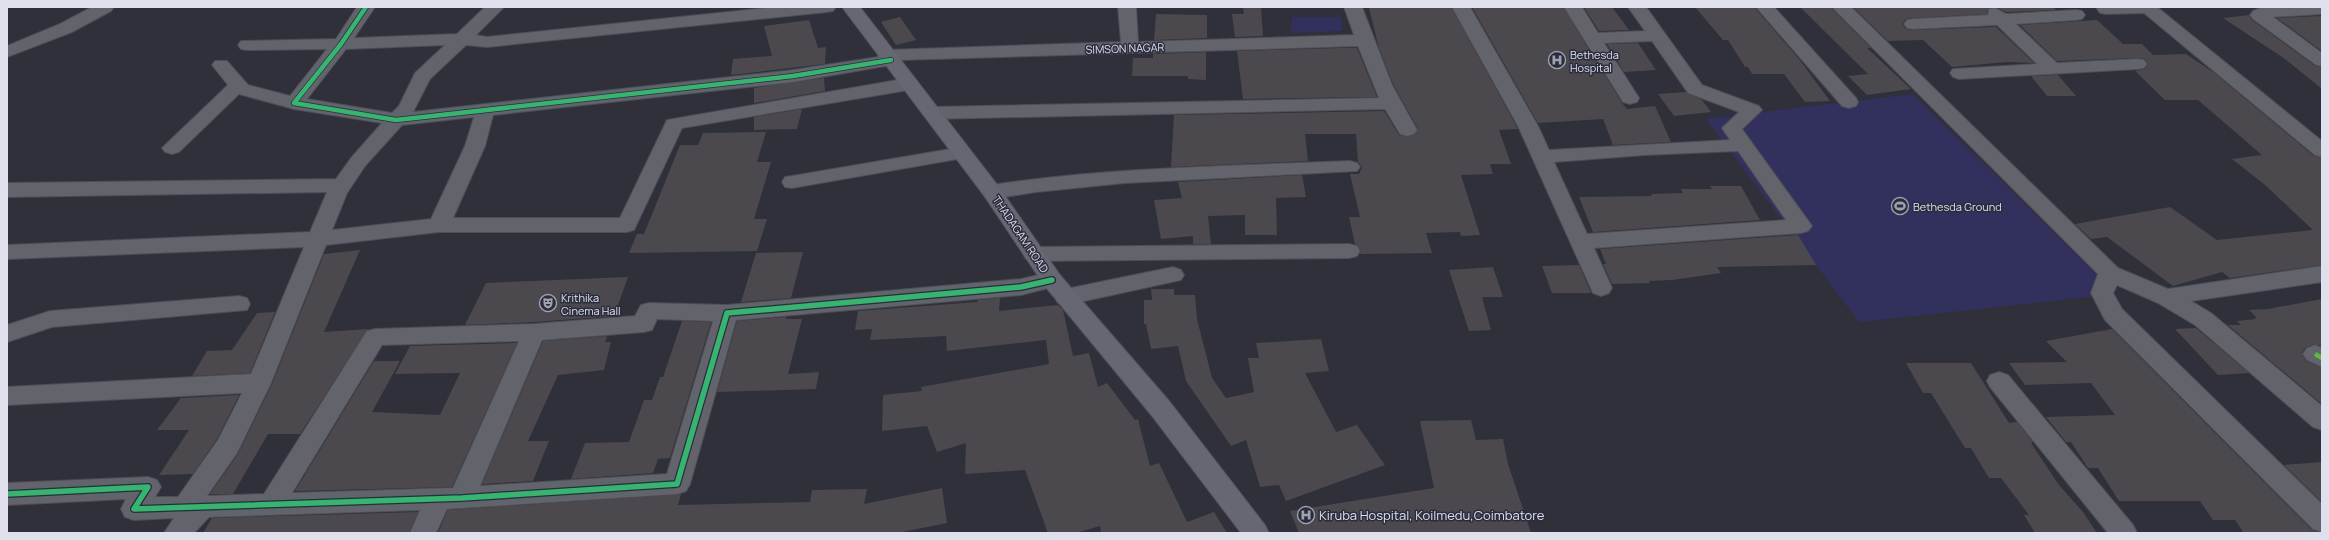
<svg xmlns="http://www.w3.org/2000/svg" width="2329" height="540" viewBox="0 0 2329 540" font-family="Manrope,sans-serif">
  <style>
    .green { fill: #32315e }
    .building { fill: #4b494d }
    .lines { fill: none; stroke-linecap: round; stroke-linejoin: round }
    .minor-casing { stroke: #4c4d55; stroke-width: 2 }
    .major-casing { stroke: #4c4d55; stroke-width: 2 }
    .minor { fill: #62636b; fill-rule: evenodd }
    .major { fill: #676773; fill-rule: evenodd }
    .quiet { stroke: #58b947; stroke-width: 4.5; stroke-dasharray: 8 4.5; stroke-linecap: butt }
    .cycleway-far1-casing { stroke: #2b2c3e; stroke-width: 6 }
    .cycleway-casing { stroke: #2b2c3e; stroke-width: 8 }
    .cycleway-far1 { stroke: #33b770; stroke-width: 4.5 }
    .cycleway { stroke: #33b770; stroke-width: 5.5 }
    .labels { text-anchor: middle; dominant-baseline: central; stroke-width: 3; stroke-linejoin: round; paint-order: stroke }
    .street-label { font-size: 11px; fill: #dfe0ec; stroke: #2b2c3e }
    .poi-label { font-size: 11px; fill: #dfe0ec; stroke: #2b2c3e; text-anchor: start }
    .near-poi-label { font-size: 13px; fill: #dfe0ec; stroke: #2b2c3e; text-anchor: start }
  </style>
  <rect width="100%" height="100%" fill="#2f303a"/>
  <path class="green" d="M1292,17H1340L1343,31L1291,33Z
    M1913,94L2116,294L1859,322L1706,119Z"/>
  <path class="building" d="M1243,7H1261L1263,36L1235,37L1232,14H1244Z
    M1451,7L1518,129L1499,130L1511,164H1490L1493,174L1461,175L1480,235L1461,236L1460,232L1426,233L1432,253L1360,254L1361,250L1355,244L1349,217H1360L1350,174H1359L1362,167L1358,162L1356,134H1305L1308,161L1171,167L1174,115L1384,111L1399,135L1407,137L1414,135L1418,129L1393,84L1379,48L1369,8Z
    M1472,7H1563L1622,103L1627,109L1655,106L1671,142L1613,145L1603,119L1538,123Z
    M1584,7H1612L1629,30L1599,31Z
    M1695,7H1754L1799,59L1830,101L1805,102L1784,74H1752L1748,67H1745L1728,40H1723Z
    M1800,7H1830L1871,48H1867L1911,89L1867,95L1848,76L1868,74Z
    M1853,7H1992L1988,8L1987,14L1913,18L1906,19L1902,24L1906,29L1913,30L1996,27L2034,63L2007,62L1952,67L1923,40L1888,41Z
    M1996,7H2053L2056,10L2006,12Z
    M1156,14L1207,15V38L1154,40Z
    M2249,15L2252,20L2315,66L2322,67V89L2285,59L2223,18Z
    M2322,16V51L2277,18Z
    M900,17L916,40L896,45L881,22Z
    M809,20L818,48L826,47L825,64L731,75L733,59L772,56L764,26Z
    M2097,20L2123,44H2142L2153,55L2186,54L2213,72L2314,156L2322,158V265L2230,278L2222,272L2173,286L2107,237L2091,239L2075,224L2170,207L2217,240L2313,230L2265,185L2232,159L2262,155L2198,100H2165L2135,71L2145,69L2148,64L2145,59L2138,58L2057,61L2020,25Z
    M1638,43L1656,70L1624,72L1607,44Z
    M1340,48H1357L1377,97L1243,99L1237,51Z
    M1206,52V80L1188,79V76H1132L1133,58H1153V54Z
    M2058,75L2076,96H2047L2031,76Z
    M824,78L825,91L754,103V88Z
    M1685,92L1702,100L1711,112L1674,116L1658,94Z
    M802,109L797,129L754,130V117Z
    M766,132L757,162H771L754,219H767L757,251L629,253L637,234H644L680,145H698L703,133Z
    M1302,175L1306,197L1276,198L1277,235H1245V215L1208,216L1211,244H1193V236L1161,239L1154,200L1182,198L1178,182Z
    M1710,186H1741L1760,220L1593,232L1579,197L1652,196L1651,194L1683,193L1681,189H1712Z
    M1798,235L1816,265L1717,267L1721,273L1672,280L1649,281L1650,283L1612,284L1603,264H1606L1600,249Z
    M360,250L324,332L368,329L300,434H268L233,494H210L238,454L272,384L324,254Z
    M803,252L791,298L741,302L756,253Z
    M1579,265L1591,293H1552L1542,266Z
    M1493,267L1503,297H1482L1491,330L1469,331L1449,270Z
    M628,277L614,316L534,322L465,325L486,283Z
    M1151,289H1174V295H1195L1197,319L1212,378L1226,398L1254,392L1248,358H1259L1256,343L1321,339L1329,371L1305,373L1336,432L1357,425L1385,465L1286,501L1279,485L1260,487L1246,440L1231,446L1186,381L1178,346L1151,349L1146,324H1144V300H1152Z
    M1000,298L999,311L1058,305L1063,310L1073,356L1089,353L1098,387L1107,383L1135,420L1138,419L1150,466L1159,463L1187,522L1214,512L1227,533H1101L1100,526L1076,533H1048L1025,470L965,474L966,443L937,452L927,426L882,431L883,395L922,391L921,387L1049,364L1046,340L947,351L946,336L870,340L872,329L855,330L858,311L977,302L978,300Z
    M2322,299V346L2314,344L2306,347L2302,353L2306,361L2322,368V404L2228,325H2241L2237,321L2256,319L2254,318H2257L2249,310L2268,309Z
    M275,312L250,373L192,376L207,351L232,350L257,313Z
    M786,317V319H802L788,374L819,372L816,389L717,392L737,321Z
    M682,321L711,322L670,458L658,459L653,473L571,479L585,443L629,442L644,400H652L660,377H663Z
    M2196,328L2249,373L2218,375L2175,329Z
    M2112,329L2312,530L2320,533H2244L2235,520H2213L2200,501H2119L2098,468H2088L2071,442H2066L2046,417L2115,415L2091,383L2025,385L2009,363L2067,362L2046,341Z
    M607,336L605,342H611L604,370L558,375L528,441H549L533,481L482,484L543,341Z
    M517,343L452,487L295,491L374,361H400L372,412L440,415L460,373L395,374L410,346Z
    M1906,363H1971L2009,423L2017,422L2033,442L2031,443L2059,485L2083,512L2097,533H2035L2024,515H2029L2001,478H1989L1971,448H1965L1931,393H1923Z
    M239,395L217,439L193,474L159,475L189,430H157L181,398Z
    M1471,420L1476,440L1503,439L1508,464L1531,533H1299L1290,511L1434,488L1420,421Z
    M2322,462V502L2284,465Z
    M942,488L947,523L897,533H438L448,510L681,494L678,505L810,502L812,490L867,489L864,504Z
    M418,512L409,533H203L212,518Z"/>
  <g class="lines">
    <g class="minor-casing">
      <path id="minor" d="M92,7H114L111,11L72,32L7,57V46L60,24Z
        M357,7H375L354,38L457,34L485,7H504L476,35L487,37L777,7H836L833,11L827,12L487,47L466,45L430,79L413,112L793,70L878,57L880,51L886,50L1121,42L1118,7H1136L1138,42L1354,35L1344,7H1362L1392,85L1417,130L1414,134L1407,136L1400,134L1385,109L932,119L925,117L922,113L925,109L932,107L1379,98L1358,46L900,60L897,64L891,65L793,82L493,115L485,146L453,218H620L667,120L909,78L916,80L918,84L916,88L909,90L682,128L634,230L627,232H439L326,245L271,383L237,453L207,496L264,494L367,331L375,329L534,324L635,316L641,305L649,303L727,305L1021,279L1052,272L1060,275L1063,280L1060,285L1021,295L736,320L690,484L686,491L677,494L447,509L436,533H410L420,510L209,517L194,533H164L174,518L134,520L125,517L121,509L126,499L7,505V483L148,477L157,480L161,487L155,497H178L218,440L242,393L7,405V387L251,374L304,247L7,259V245L310,232L327,192L7,197V183L336,179L351,158L382,123L294,109L239,94L179,152L172,154L165,152L162,148L228,85L212,65L215,61H227L248,85L290,96L327,49L247,50L241,49L238,45L241,41L336,39ZM445,45L415,73L399,106L392,113L307,99L346,49ZM474,117L465,146L431,219L332,230L347,193L365,166L402,125ZM657,319L713,321L667,474L480,486L542,340L644,332L652,330ZM519,341L453,488L292,493L382,345Z
        M1452,7H1470L1538,126L1549,150L1730,140L1722,128L1739,112L1688,93L1652,41L1604,43L1639,98L1637,102L1630,104L1623,102L1564,7H1582L1598,33L1645,31L1628,7H1646L1702,85L1759,106L1762,110L1742,129L1812,226L1808,231L1801,233L1594,248L1612,288L1609,293L1601,296L1593,293L1518,126ZM1738,151L1786,220L1587,234L1554,162L1645,155Z
        M1756,7H1774L1856,98L1858,102L1856,106L1849,108L1842,106Z
        M1832,7H1851L2118,268L2168,289L2322,266V282L2191,301L2211,313L2322,406V430L2313,427L2195,325L2158,303L2117,285L2113,293L2122,309L2322,504V532L2313,529L2105,320L2091,293L2098,274Z
        M2099,7H2157L2322,141V157L2315,155L2144,13L2106,14L2100,13L2097,9Z
        M2263,7H2322V14L2273,17L2322,53V66L2316,65L2253,19L2250,15L2253,11Z
        M1995,8L2006,14L2076,10L2082,11L2085,15L2082,19L2076,20L2016,24L2057,63L2138,59L2144,60L2147,64L2144,68L2138,69L1959,79L1953,77L1950,73L1953,69L2037,64L1997,25L1913,29L1907,28L1904,24L1907,20L1913,19L1988,15L1989,9Z
        M962,147L969,149L972,153L969,157L792,188L785,187L782,182L785,177L792,176Z
        M1350,161L1357,163L1360,167L1357,171L1125,183L1036,192L992,199L985,197L982,192L985,187L992,185C1111,167 1230,166 1350,161Z
        M1349,244L1357,246L1360,251L1357,256L1349,258L1034,261L1026,259L1023,254L1026,249L1034,247Z
        M1173,267L1181,270L1184,275L1181,280L1066,305L1058,303L1055,297L1058,291L1066,289Z
        M239,296L247,298L250,304L247,310L52,327L7,342V325L50,311Z
        M2315,345L2322,348V367L2307,360L2303,354L2307,348Z
        M1999,372L2008,375L2133,525L2137,533H2108L1990,387L1987,381L1990,375Z"/>
    </g>
    <g class="major-casing">
      <path id="major" d="M842,7H860L999,187L1060,275L1170,402L1265,525L1269,533H1241L1152,416L1044,285L985,197Z"/>
    </g>
    <use href="#minor" class="minor"/>
    <use href="#major" class="major"/>
    <path class="quiet" d="M2315,354L2322,358"/>
    <g class="cycleway-far1-casing">
      <path id="cycleway-far1" d="M366,7L341,44L294,103L396,120L793,76L891,60"/>
    </g>
    <g class="cycleway-casing">
      <path id="cycleway" d="M7,494L148,487L134,509L462,498L677,484L727,313L1021,287L1052,280"/>
    </g>
    <use href="#cycleway-far1" class="cycleway-far1"/>
    <use href="#cycleway" class="cycleway"/>
  </g>
  <defs>
    <g id="hospital-ring" transform="scale(0.9)"><circle r="9.5" fill="#2b2c3e" stroke="#a1a2ae" stroke-width="1.5"/><path d="M-5-5h3v3.5h4V-5h3V5h-3V1.5h-4V5h-3Z" fill="#a1a2ae"/></g>
    <g id="stadium-ring" transform="scale(0.9)"><circle r="9.5" fill="#2b2c3e" stroke="#a1a2ae" stroke-width="1.5"/><path d="M0-5a6.5 5 0 1 0 0 10a6.5 5 0 1 0 0-10ZM-3.5-1.8h7v3.6h-7Z" fill="#a1a2ae"/></g>
    <g id="theatre-ring" transform="scale(0.9)"><circle r="9.5" fill="#2b2c3e" stroke="#a1a2ae" stroke-width="1.5"/><path d="M-5-5.5Q0-4 5-5.5V0Q5 5 0 6Q-5 5-5 0ZM-3.3-2.5H-1v1.5H-3.3ZM1-2.5H3.3v1.5H1ZM-2.8 1Q0 5.5 2.8 1Z" fill="#a1a2ae"/></g>
  </defs>
  <g fill-rule="evenodd">
    <use href="#hospital-ring" x="1557" y="60"/>
    <use href="#stadium-ring" x="1900" y="206"/>
    <use href="#theatre-ring" x="548" y="303"/>
    <use href="#hospital-ring" x="1306" y="515"/>
  </g>
  <g class="labels">
    <g class="street-label">
      <text transform="translate(1125 48) rotate(-2)">SIMSON NAGAR</text>
      <text transform="translate(1021 234) rotate(56)">THADAGAM ROAD</text>
    </g>
    <g class="poi-label">
      <text x="1570" y="54">Bethesda<tspan x="1570" dy="13">Hospital</tspan></text>
      <text x="1913" y="206">Bethesda Ground</text>
      <text x="561" y="297">Krithika<tspan x="561" dy="13">Cinema Hall</tspan></text>
    </g>
    <g class="near-poi-label">
      <text x="1319" y="515">Kiruba Hospital, Koilmedu,Coimbatore</text>
    </g>
  </g>
  <rect width="2329" height="540" fill="none" stroke="#dfe0ec" stroke-width="16"/>
</svg>
